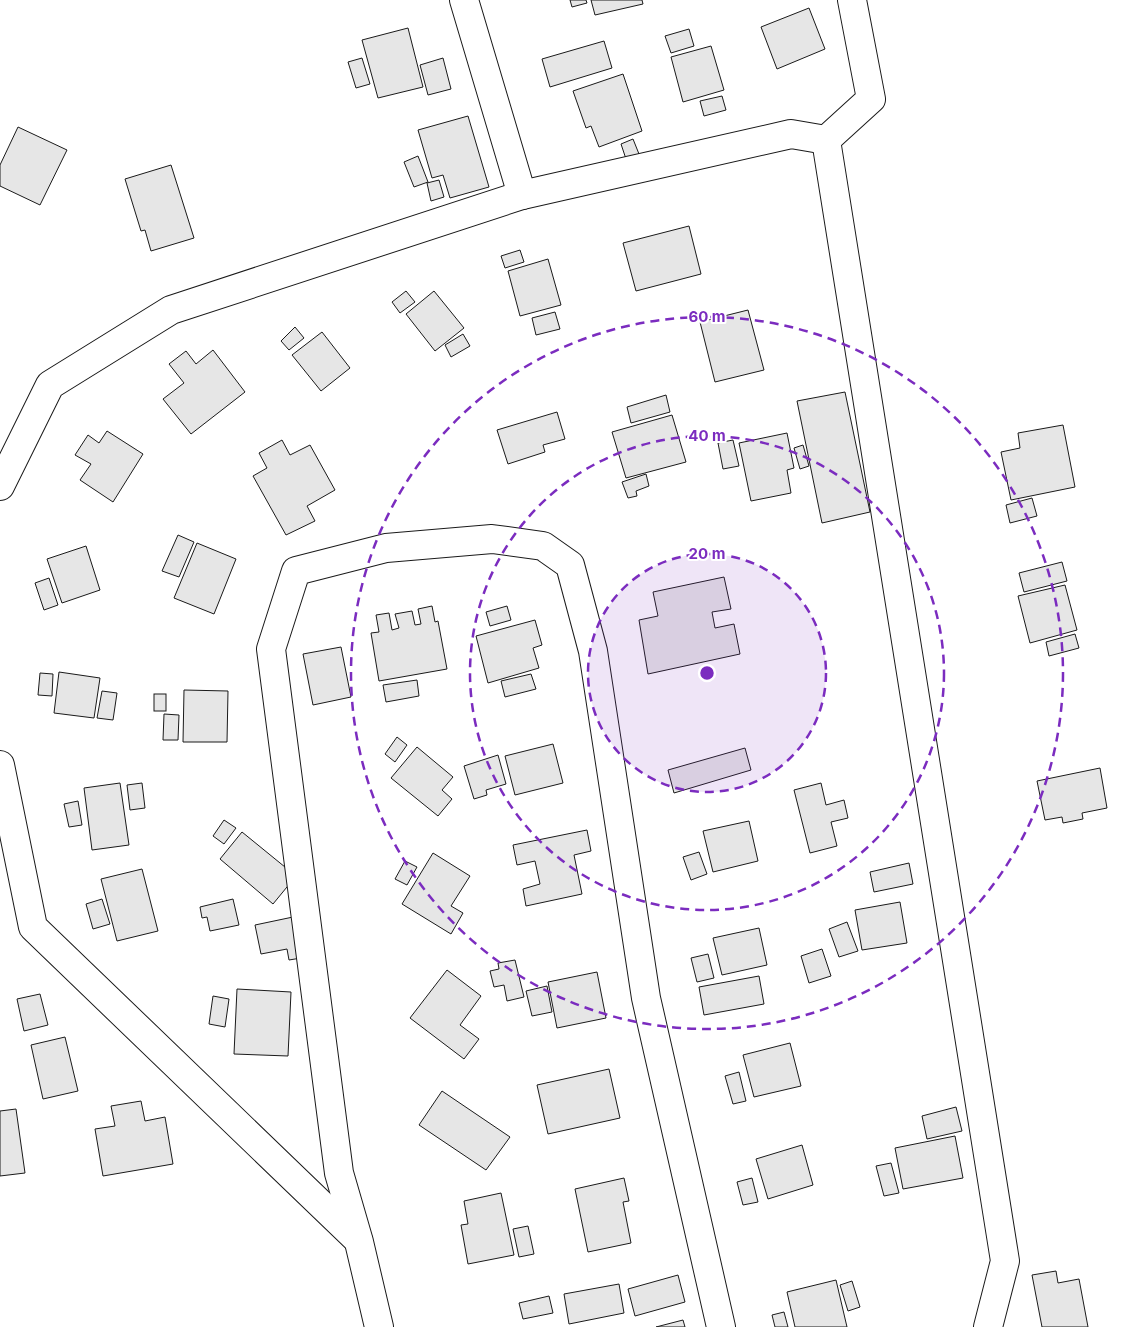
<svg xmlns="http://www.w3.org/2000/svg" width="1133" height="1327" viewBox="0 0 1133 1327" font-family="Inter,sans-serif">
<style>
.building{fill:#e6e6e6;stroke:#1a1a1a}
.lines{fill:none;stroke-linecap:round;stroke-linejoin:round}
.minor-casing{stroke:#1a1a1a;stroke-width:30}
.minor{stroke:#fff;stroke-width:28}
.ring{fill:none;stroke:#7b2cbf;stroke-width:2.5;stroke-dasharray:9 6}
.centre{fill:#7b2cbf;stroke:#fff;stroke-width:2.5}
.ring-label{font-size:15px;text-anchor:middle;font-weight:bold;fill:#7b2cbf;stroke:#fff;stroke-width:4;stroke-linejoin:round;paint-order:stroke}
</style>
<rect width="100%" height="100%" fill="#fff"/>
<g class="building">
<path d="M570,0H586L587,3L572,7Z"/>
<path d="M591,0H642L643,4L595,15Z"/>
<path d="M809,8L825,49L777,69L761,27Z"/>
<path d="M408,28L423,87L378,98L362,40Z"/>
<path d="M689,29L694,46L671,53L665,36Z"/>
<path d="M604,41L612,68L550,87L542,59Z"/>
<path d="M711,46L724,90L683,102L671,57Z"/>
<path d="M362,58L370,84L356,88L348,62Z"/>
<path d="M443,58L451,89L428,95L420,65Z"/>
<path d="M623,74L642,131L599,147L591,126L586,128L573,91Z"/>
<path d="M722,96L726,110L704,116L700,101Z"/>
<path d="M468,116L489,187L450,198L443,175L432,178L418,130Z"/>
<path d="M18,127L67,150L40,205L0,186V165Z"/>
<path d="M633,139L639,154L626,159L621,144Z"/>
<path d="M418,156L428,182L414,187L404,162Z"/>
<path d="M171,165L194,238L151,251L145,230L141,231L125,179Z"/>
<path d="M439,180L444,197L431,201L427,183Z"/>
<path d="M689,226L701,274L636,291L623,243Z"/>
<path d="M520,250L524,262L505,268L501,256Z"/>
<path d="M548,259L561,305L520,316L508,271Z"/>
<path d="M406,291L415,302L400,313L392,302Z"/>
<path d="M434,291L464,328L435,351L406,314Z"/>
<path d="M748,310L764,370L715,382L700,322Z"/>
<path d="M555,312L560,329L536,335L532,318Z"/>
<path d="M295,327L304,338L289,350L281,341Z"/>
<path d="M322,332L350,368L321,391L292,355Z"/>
<path d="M463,334L470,346L451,357L445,345Z"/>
<path d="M213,350L245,392L191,434L163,399L184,383L169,364L186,351L196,364Z"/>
<path d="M845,392L870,512L822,523L797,401Z"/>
<path d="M666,395L670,412L631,423L627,407Z"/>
<path d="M557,412L565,439L543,445L545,452L508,464L497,430Z"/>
<path d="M672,415L686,462L626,478L612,432Z"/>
<path d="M1063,425L1075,487L1011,500L1001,452L1020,448L1018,433Z"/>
<path d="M107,431L143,454L113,502L80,480L91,464L75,455L88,435L99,443Z"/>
<path d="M787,433L794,468L787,470L791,493L751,501L739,443Z"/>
<path d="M282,440L290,455L310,445L335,490L307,506L315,521L286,535L253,476L267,468L259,453Z"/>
<path d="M733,440L739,466L723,469L718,443Z"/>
<path d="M803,445L809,466L800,469L794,448Z"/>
<path d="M646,474L649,486L636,491L637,496L628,498L622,482Z"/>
<path d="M1032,498L1037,516L1010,523L1006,505Z"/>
<path d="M178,535L194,542L179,577L162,571Z"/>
<path d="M197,543L236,559L214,614L174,598Z"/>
<path d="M86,546L100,590L62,603L47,559Z"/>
<path d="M1062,562L1067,581L1024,592L1019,573Z"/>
<path d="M724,577L731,609L712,612L715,628L734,624L740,654L648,674L639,620L658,616L653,592Z"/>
<path d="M49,578L58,605L44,610L35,583Z"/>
<path d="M1065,585L1077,630L1030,643L1018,596Z"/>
<path d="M432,606L435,622L438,621L447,669L379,681L371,633L379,632L376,615L389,613L392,630L399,628L395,614L412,611L415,625L421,624L418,609Z"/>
<path d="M507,606L511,620L490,626L486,612Z"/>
<path d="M535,620L542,645L533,648L539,668L488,683L476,636Z"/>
<path d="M1075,634L1079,648L1049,656L1046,642Z"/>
<path d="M341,647L351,697L313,705L303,654Z"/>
<path d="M59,672L100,678L94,718L54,713Z"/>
<path d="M40,673L53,674L52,696L38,695Z"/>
<path d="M531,674L536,689L505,697L501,681Z"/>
<path d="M417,680L419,696L386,702L383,685Z"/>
<path d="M184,690L228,691L227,742H183Z"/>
<path d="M102,691L117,693L113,720L97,718Z"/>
<rect x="154" y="694" width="12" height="17"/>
<path d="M164,714L179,715L178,740H163Z"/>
<path d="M397,737L407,745L395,762L385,754Z"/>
<path d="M553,744L563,783L515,795L505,756Z"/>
<path d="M417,747L453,777L442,790L452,799L438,816L391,778Z"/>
<path d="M745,748L751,770L674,793L668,770Z"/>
<path d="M498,755L506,784L486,790L487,795L474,799L464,766Z"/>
<path d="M1100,768L1107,808L1082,813L1083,819L1063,823L1062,817L1045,820L1037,781Z"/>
<path d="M120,783L129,845L92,850L84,788Z"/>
<path d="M142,783L145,808L130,810L127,785Z"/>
<path d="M821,783L826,805L844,800L848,818L831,822L837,846L810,853L794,790Z"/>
<path d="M78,801L82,825L69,827L64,804Z"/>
<path d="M224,820L236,828L224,844L213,836Z"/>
<path d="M749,821L758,861L713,872L703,831Z"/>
<path d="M587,830L591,851L574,855L582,894L526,906L523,889L540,884L535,861L517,865L513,845Z"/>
<path d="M242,832L296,876L273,904L220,859Z"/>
<path d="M699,852L707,874L691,880L683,857Z"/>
<path d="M433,853L470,876L451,906L463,913L451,934L402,904Z"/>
<path d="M405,861L417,867L407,885L395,879Z"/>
<path d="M909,863L913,884L874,892L870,872Z"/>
<path d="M142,869L158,931L117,941L101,879Z"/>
<path d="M102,899L110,924L93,929L86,904Z"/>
<path d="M233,899L239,925L210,931L207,917L202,918L200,907Z"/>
<path d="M900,902L907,943L862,950L855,910Z"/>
<path d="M293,917L301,958L289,960L287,949L261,954L255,925Z"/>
<path d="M847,922L858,951L839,957L829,929Z"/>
<path d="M759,928L767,965L722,975L713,938Z"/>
<path d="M822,949L831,976L809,983L801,956Z"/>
<path d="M708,954L714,978L697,982L691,958Z"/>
<path d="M515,960L524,997L507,1001L504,985L494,987L490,971L499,969L498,963Z"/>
<path d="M447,970L481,996L460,1025L479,1039L464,1059L410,1018Z"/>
<path d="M597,972L606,1018L557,1028L548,982Z"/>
<path d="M759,976L764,1004L704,1015L699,987Z"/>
<path d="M547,986L552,1012L532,1016L526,991Z"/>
<path d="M237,989L291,992L288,1056L234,1054Z"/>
<path d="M40,994L48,1025L24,1031L17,999Z"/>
<path d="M213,996L229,999L225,1027L209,1024Z"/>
<path d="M65,1037L78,1091L43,1099L31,1045Z"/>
<path d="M790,1043L801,1086L754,1097L743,1055Z"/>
<path d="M609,1069L620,1118L548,1134L537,1085Z"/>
<path d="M739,1072L746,1101L733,1104L725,1076Z"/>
<path d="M442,1091L510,1137L486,1170L419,1125Z"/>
<path d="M141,1101L145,1121L165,1117L173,1164L103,1176L95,1129L115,1126L111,1106Z"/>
<path d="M956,1107L962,1131L927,1139L922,1116Z"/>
<path d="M16,1109L25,1173L0,1176V1111Z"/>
<path d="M955,1136L963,1178L903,1189L895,1148Z"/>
<path d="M802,1145L813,1185L768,1199L756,1159Z"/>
<path d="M891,1163L899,1193L884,1196L876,1166Z"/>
<path d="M624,1178L629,1201L623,1202L631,1243L588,1252L575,1189Z"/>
<path d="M752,1178L758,1202L743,1205L737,1182Z"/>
<path d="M501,1193L514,1255L468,1264L461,1225L468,1224L464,1201Z"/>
<path d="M528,1226L534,1254L519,1257L513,1229Z"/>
<path d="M1056,1271L1058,1283L1079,1279L1088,1327H1042L1032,1275Z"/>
<path d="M678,1275L685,1302L635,1316L628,1289Z"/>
<path d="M836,1280L847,1327H795L787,1292Z"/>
<path d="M852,1281L860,1307L848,1311L840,1285Z"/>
<path d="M619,1284L624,1313L569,1324L564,1294Z"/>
<path d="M549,1296L553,1313L523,1319L519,1303Z"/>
<path d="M784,1312L788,1327H775L772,1315Z"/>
<path d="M683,1320L685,1327H656Z"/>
</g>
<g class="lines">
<g class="minor-casing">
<g id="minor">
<path d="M464,0L522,195"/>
<path d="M826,140L1005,1261L988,1327"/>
<path d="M826,140L871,99L852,0"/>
<path d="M0,486L50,385L171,310L522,195L791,134L826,140"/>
<path d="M0,765L33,927L358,1240"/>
<path d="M379,1327L359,1242L339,1173L271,649L296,571L386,548L492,539L543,546L570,565L593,651L646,998L721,1327"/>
</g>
</g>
<use href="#minor" class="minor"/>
</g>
<circle cx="707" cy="673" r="119" fill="#7b2cbf" fill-opacity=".12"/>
<g class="ring">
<circle cx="707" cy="673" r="119"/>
<circle cx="707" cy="673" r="237"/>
<circle cx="707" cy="673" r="356"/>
</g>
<circle cx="707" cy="673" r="8" class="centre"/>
<g class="ring-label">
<text x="707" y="322">60 m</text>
<text x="707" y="441">40 m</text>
<text x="707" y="559">20 m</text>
</g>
</svg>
